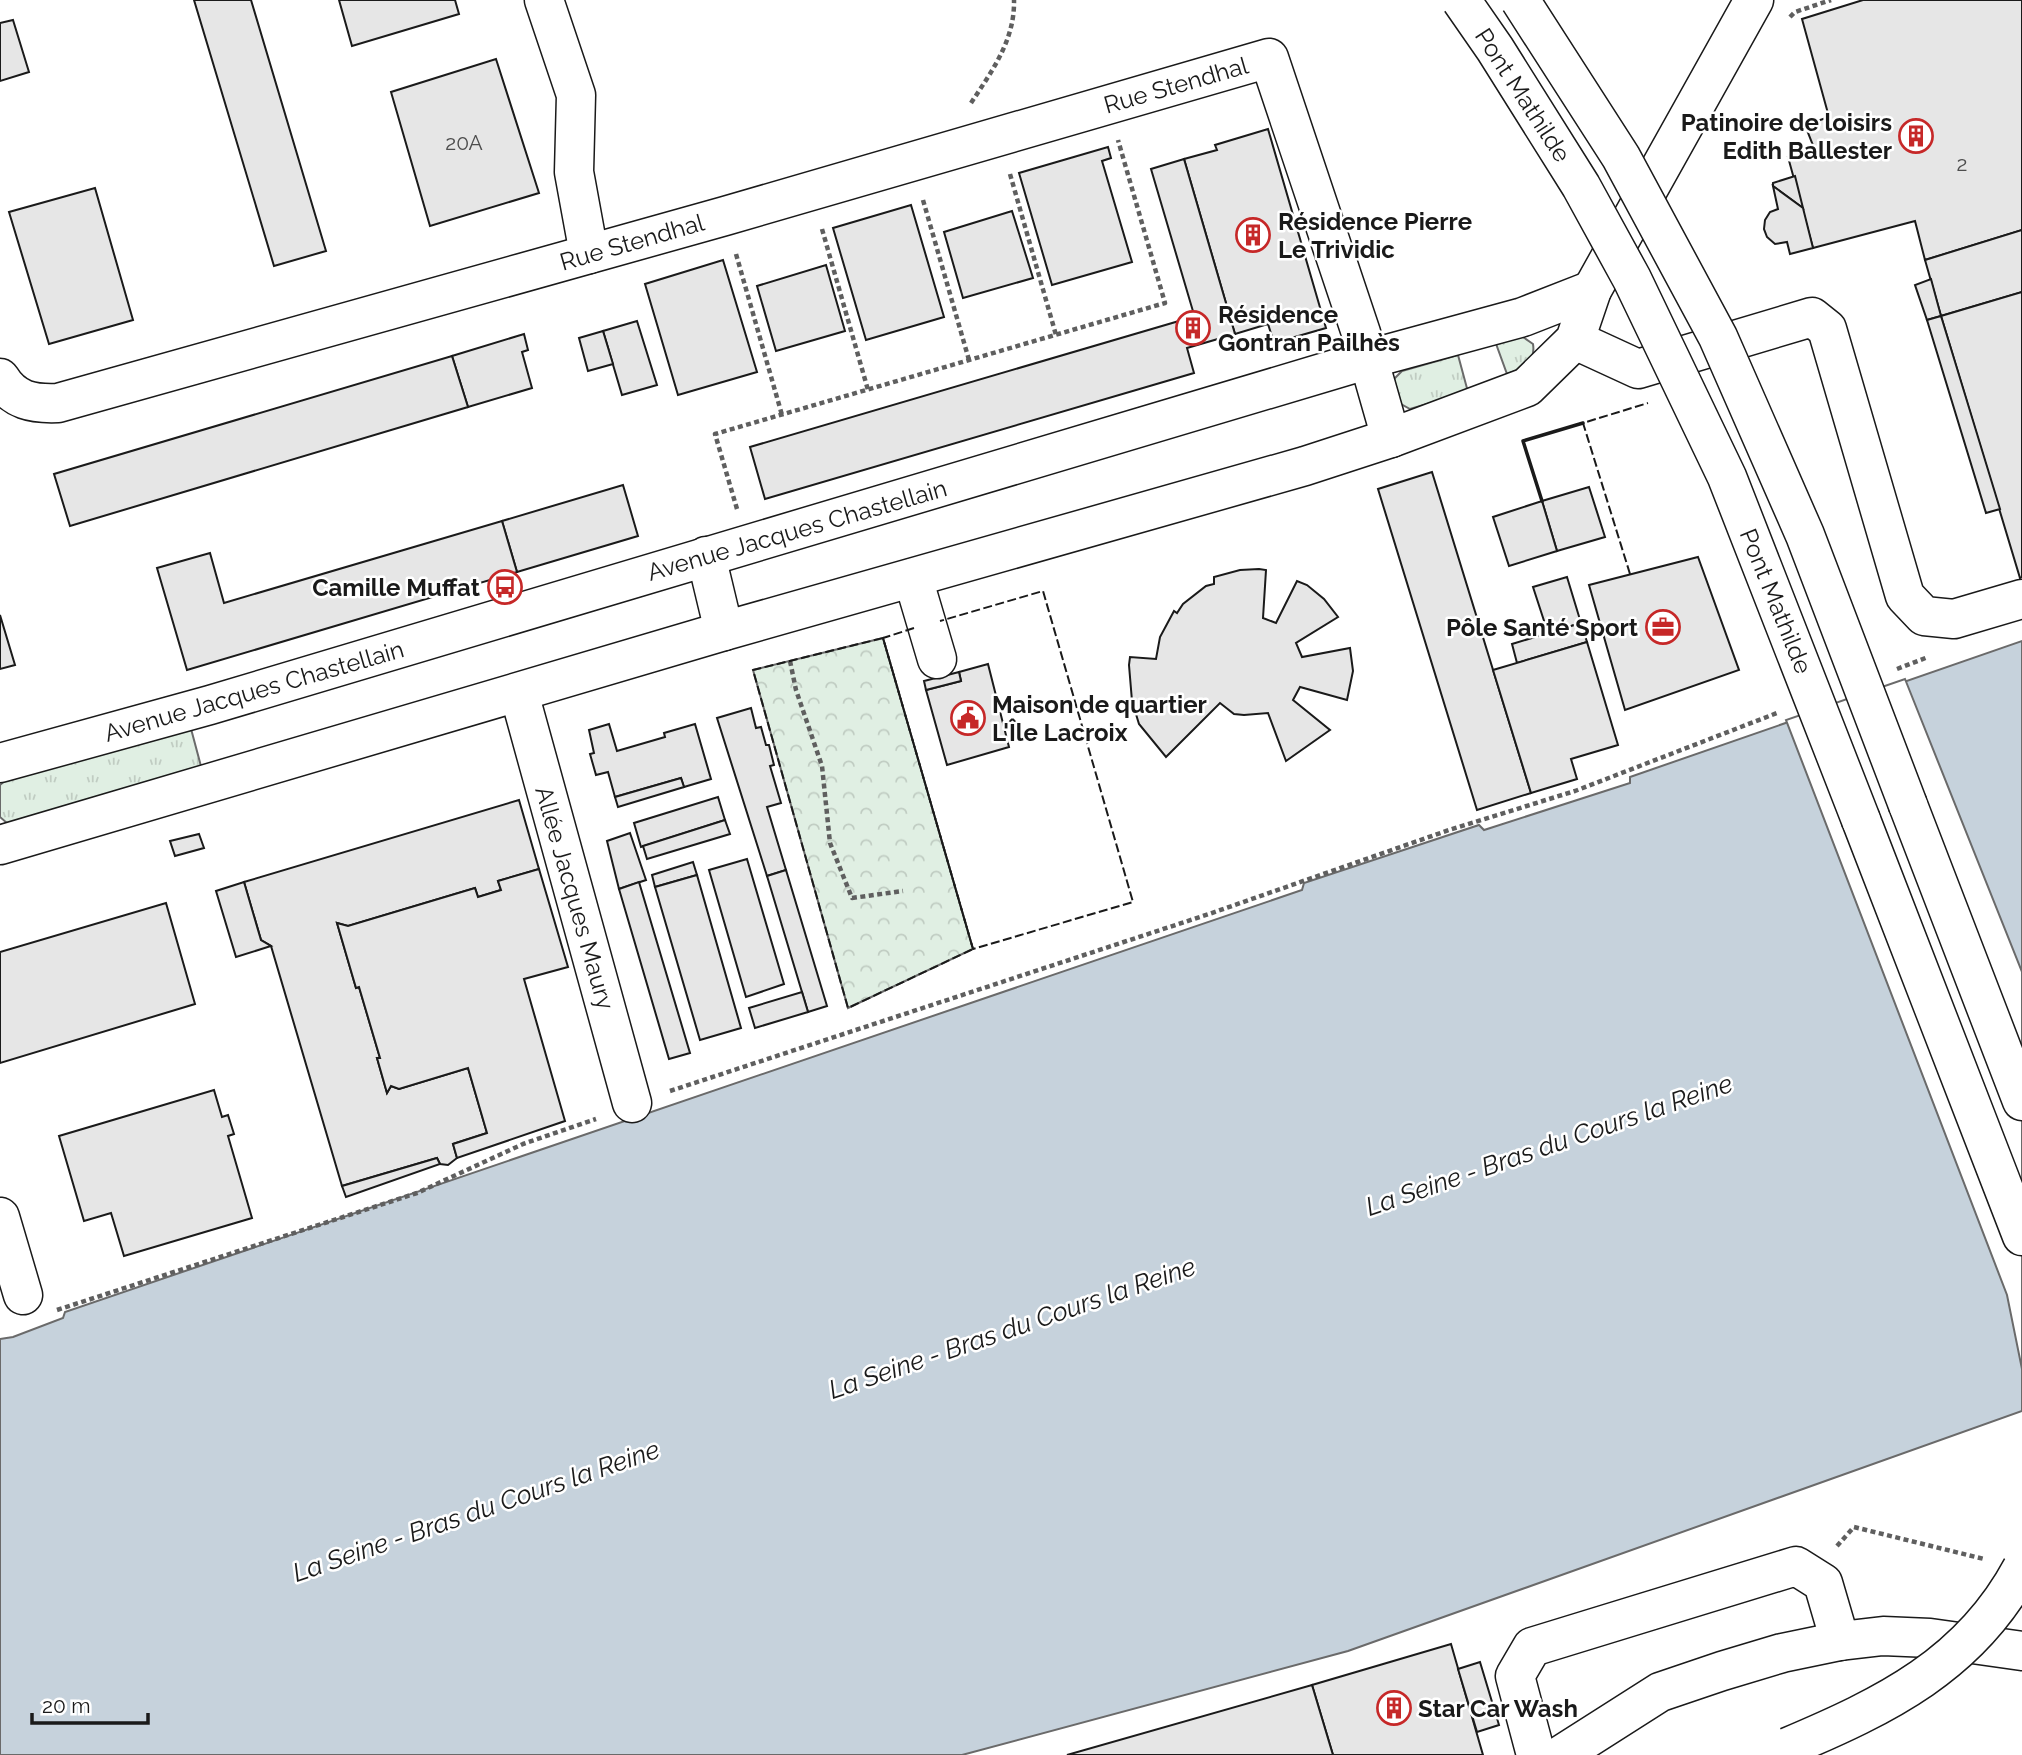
<svg xmlns="http://www.w3.org/2000/svg" width="2022" height="1755" viewBox="0 0 2022 1755" font-family="Raleway,sans-serif">
<style>
.grass{fill:url(#grass-tufts);stroke:#6a6a6a;stroke-width:2}
.park{fill:url(#park-crowns);stroke:#6a6a6a;stroke-width:2}
.water{fill:#c6d2dc;stroke:#6a6a6a;stroke-width:2}
.pier{fill:#fff;stroke:#6a6a6a;stroke-width:2}
.building{fill:#e6e6e6;stroke:#1a1a1a;stroke-width:2}
.lines{fill:none;stroke-linecap:round;stroke-linejoin:round}
.minor-casing{stroke:#1a1a1a;stroke-width:41}
.major-casing{stroke:#1a1a1a;stroke-width:41}
.path{stroke:#5f5f5f;stroke-width:4.5;stroke-dasharray:5 3.5;stroke-linecap:butt}
.minor{stroke:#fff;stroke-width:38}
.major{stroke:#fff;stroke-width:38}
.major-bridge-casing{stroke:#1a1a1a;stroke-width:41;stroke-linecap:butt}
.major-bridge{stroke:#fff;stroke-width:38}
.fence{stroke:#1a1a1a;stroke-width:2;stroke-dasharray:9 3.5;stroke-linecap:butt}
.wall{stroke:#1a1a1a;stroke-width:3.5}
.labels{text-anchor:middle;dominant-baseline:central;stroke-width:5;stroke-linejoin:round;paint-order:stroke}
.number-label{font-size:21px;fill:#4d4d4d}
.street-label{font-size:24px;fill:#1a1a1a;stroke:#fff}
.poi-label{font-size:24px;font-weight:bold;fill:#1a1a1a;stroke:#fff;text-anchor:start}
.water-label{font-size:26px;font-style:italic;fill:#1a1a1a;stroke:#fff}
</style>
<defs>
<pattern id="grass-tufts" width="24" height="20" patternUnits="userSpaceOnUse" patternTransform="scale(1.75)"><rect width="24" height="20" fill="#e0efe3"/><path d="M3 7l-1-3M5 7V3M7 7l1-3M15 17l-1-3M17 17v-4M19 17l1-3" fill="none" stroke="#c0ccc2"/></pattern>
<pattern id="park-crowns" width="20" height="18" patternUnits="userSpaceOnUse" patternTransform="scale(1.75)"><rect width="20" height="18" fill="#e0efe3"/><path d="M2 6a3 3 0 1 1 6 0M12 15a3 3 0 1 1 6 0" fill="none" stroke="#c0ccc2"/></pattern>
</defs>
<rect width="100%" height="100%" fill="#fff"/>
<g class="grass">
<path d="M1520,335L1533,344C1536,363 1522,369 1507,374L1495,341Z"/>
<path d="M1458,355L1468,392L1410,409L1401,404L1394,379L1402,371Z"/>
<path d="M190,725L202,770L8,824L0,817V785L6,780Z"/>
</g>
<path class="park" d="M883,638L973,949L848,1008L753,670Z"/>
<path class="water" d="M2022,641V1411L1348,1651L962,1755H0V1339L13,1337L63,1318L65,1312L1302,890L1304,883L1479,825L1484,830L1630,783V777Z"/>
<path class="pier" d="M1905,679L2022,972V1369L2007,1295L1786,720Z"/>
<g class="building">
<path d="M194,0H251L326,251L274,266Z"/>
<path d="M339,0H455L459,14L352,46Z"/>
<path d="M1863,0H2022V230L1925,260L1915,221L1813,248L1788,157L1814,148L1805,125L1829,117L1802,19Z"/>
<path d="M13,20L29,72L0,81V23Z"/>
<path d="M496,59L539,193L430,226L391,92Z"/>
<path d="M1268,129L1326,328L1274,343L1268,324L1235,334L1184,159L1217,150L1215,145Z"/>
<path d="M1108,147L1111,158L1102,161L1132,262L1052,285L1019,173Z"/>
<path d="M1184,159L1235,334L1187,348L1194,373L765,499L750,447L1179,321L1180,323L1195,318L1151,169Z"/>
<path d="M1795,176L1803,208L1773,186V183Z"/>
<path d="M1773,186L1803,208L1813,248L1790,254L1787,242L1775,244L1767,237L1764,229L1765,220L1770,212L1778,209Z"/>
<path d="M95,188L133,320L49,344L9,212Z"/>
<path d="M911,205L944,317L866,340L833,228Z"/>
<path d="M1012,211L1033,278L963,298L944,232Z"/>
<path d="M2022,230V292L1941,316L1925,260Z"/>
<path d="M723,260L757,372L678,395L645,284Z"/>
<path d="M826,265L845,331L776,351L757,286Z"/>
<path d="M1931,279L1941,316L1927,320L1915,285Z"/>
<path d="M2022,292V577L2020,578L1941,316Z"/>
<path d="M1941,316L2000,509L1986,513L1927,320Z"/>
<path d="M637,321L657,385L622,395L603,331Z"/>
<path d="M603,331L613,364L588,371L579,338Z"/>
<path d="M524,334L528,350L522,352L532,388L468,407L452,356Z"/>
<path d="M452,356L468,407L70,526L54,474Z"/>
<path d="M1432,472L1531,793L1477,810L1378,489Z"/>
<path d="M623,485L638,536L517,572L502,521Z"/>
<path d="M1589,487L1605,537L1557,551L1542,501Z"/>
<path d="M1542,501L1557,551L1509,566L1493,517Z"/>
<path d="M502,521L517,572L187,670L157,568L210,553L224,603Z"/>
<path d="M1698,557L1739,670L1625,710L1589,585Z"/>
<path d="M1259,569L1266,570L1263,618L1276,623L1297,581L1307,585L1324,599L1338,617L1296,643L1302,657L1350,648L1353,671L1347,700L1300,687L1293,700L1330,730L1286,761L1268,713L1244,715L1234,714L1220,703L1166,757L1139,724L1132,701L1129,665L1130,657L1156,659L1160,637L1174,611L1177,613L1183,604L1206,586L1214,584V577L1240,570Z"/>
<path d="M1567,577L1581,623L1548,633L1533,587Z"/>
<path d="M0,615L15,665L0,669Z"/>
<path d="M1581,623L1587,642L1517,663L1512,644Z"/>
<path d="M1587,642L1618,745L1571,759L1577,779L1531,793L1493,670Z"/>
<path d="M988,664L1009,747L947,765L926,690L961,681L959,672Z"/>
<path d="M959,672L961,681L926,690L924,681Z"/>
<path d="M751,708L756,728L761,727L766,745H769L774,765L770,766L781,803L767,807L786,870L767,876L717,718Z"/>
<path d="M609,724L617,751L665,737L664,733L695,724L711,779L684,787L681,778L615,797L608,772L596,775L590,754L594,753L589,730Z"/>
<path d="M681,778L684,787L618,807L615,797Z"/>
<path d="M718,797L725,820L641,847L634,823Z"/>
<path d="M519,800L539,869L498,881L501,890L478,897L475,888L348,926L337,923L356,988L359,987L380,1058H377L387,1093L391,1086L399,1089L468,1068L487,1133L453,1144L457,1158L448,1165L440,1164L437,1158L342,1186L271,946L261,940L244,882Z"/>
<path d="M725,820L730,834L647,859L643,846Z"/>
<path d="M630,833L646,880L619,889L607,841Z"/>
<path d="M199,834L204,848L175,856L170,841Z"/>
<path d="M747,859L784,984L746,997L709,870Z"/>
<path d="M693,862L697,875L655,887L652,875Z"/>
<path d="M539,869L568,967L524,979L565,1121L457,1158L453,1144L487,1133L468,1068L399,1089L391,1086L387,1093L377,1058H380L359,987L356,988L337,923L348,926L475,888L478,897L501,890L498,881Z"/>
<path d="M786,870L827,1006L808,1012L767,876Z"/>
<path d="M697,875L741,1028L700,1040L655,887Z"/>
<path d="M244,882L261,940L271,946L236,957L216,891Z"/>
<path d="M639,882L690,1053L669,1059L619,889Z"/>
<path d="M166,903L195,1004L0,1063V952Z"/>
<path d="M802,992L808,1012L755,1028L749,1008Z"/>
<path d="M214,1090L222,1117L228,1115L234,1134L228,1136L252,1218L124,1256L111,1213L84,1221L59,1136Z"/>
<path d="M437,1158L440,1164L346,1197L342,1186Z"/>
<path d="M1451,1644L1483,1755H1333L1312,1685Z"/>
<path d="M1480,1662L1499,1725L1477,1732L1458,1669Z"/>
<path d="M1312,1685L1333,1755H1067Z"/>
</g>
<g class="lines">
<g class="minor-casing">
<g id="minor">
<path d="M544,0L576,95L574,172L589,254"/>
<path d="M1575,340L1638,369L1812,317L1827,329L1905,596L1924,616L1954,619L2022,599"/>
<path d="M0,378C14,401 33,404 58,403L725,216L1269,58L1361,333L1391,438"/>
<path d="M706,556L724,631"/>
<path d="M913,578L937,659"/>
<path d="M519,693L632,1103"/>
<path d="M0,763L210,705L1369,359L1523,317L1592,290"/>
<path d="M0,845L724,631L1305,466L1391,438L1527,387L1575,340L1592,290L1754,0"/>
<path d="M0,1217L23,1295"/>
<path d="M1536,1755L1515,1676L1532,1647L1796,1566L1823,1583L1840,1641"/>
</g>
</g>
<g class="major-casing">
<g id="major">
<path d="M1908,805L2022,1101"/>
<path d="M1861,820L2022,1236"/>
<path d="M1561,1755L1660,1692L1722,1671L1782,1653L1840,1641L1883,1636L1930,1638L2022,1651"/>
</g>
</g>
<g class="path">
<path d="M1790,17L1795,12L1831,0"/>
<path d="M971,103C992,71 1015,40 1014,0"/>
<path d="M1010,174L1056,335"/>
<path d="M923,200L969,360"/>
<path d="M822,229L868,390"/>
<path d="M736,254L782,415"/>
<path d="M737,509L715,434L1165,303L1118,140"/>
<path d="M790,661L796,690L822,766L830,843L852,898L903,891"/>
<path d="M1897,669L1928,657"/>
<path d="M670,1091L1209,914L1449,830L1575,791L1777,713"/>
<path d="M57,1310L417,1193L523,1144L596,1119"/>
<path d="M1837,1546L1854,1527L1984,1559"/>
</g>
<use href="#minor" class="minor"/>
<use href="#major" class="major"/>
<g class="major-bridge-casing">
<g id="major-bridge">
<path d="M1461,0L1495,49L1581,186L1632,279L1727,477L1861,820"/>
<path d="M1520,0L1621,157L1718,337L1805,535L1908,805"/>
<path d="M1788,1747C1885,1706 1970,1665 2022,1568"/>
</g>
</g>
<use href="#major-bridge" class="major-bridge"/>
<g class="fence">
<path d="M1630,574L1583,423L1648,403"/>
<path d="M914,628L883,638L973,949L1133,902L1043,591L940,621"/>
<path d="M883,638L973,949L848,1008L753,670Z"/>
</g>
<path class="wall" d="M1542,501L1523,441L1583,423"/>
</g>
<defs>
<g id="building-ring" transform="scale(1.75)"><circle r="9.5" fill="#fff" stroke="#c62828" stroke-width="1.5"/><path d="M-4-6H4V6H1V3H-1V6H-4ZM-2.5-4.3h1.7v1.8h-1.7ZM.8-4.3h1.7v1.8H.8ZM-2.5-1h1.7V.8h-1.7ZM.8-1h1.7V.8H.8Z" fill="#c62828"/></g>
<g id="bus-ring" transform="scale(1.75)"><circle r="9.5" fill="#fff" stroke="#c62828" stroke-width="1.5"/><path d="M-5-6H5V4H4V6H2V4H-2V6H-4V4H-5ZM-3.5-4V0h7V-4ZM-3.5 1.2v1.5H-2V1.2ZM2 1.2v1.5H3.5V1.2Z" fill="#c62828"/></g>
<g id="office-ring" transform="scale(1.75)"><circle r="9.5" fill="#fff" stroke="#c62828" stroke-width="1.5"/><path d="M-6-3h4V-5.5h4V-3h4V5H-6ZM-1-4.5V-3h2v-1.5ZM-6 0V1H6V0Z" fill="#c62828"/></g>
<g id="civic-ring" transform="scale(1.75)"><circle r="9.5" fill="#fff" stroke="#c62828" stroke-width="1.5"/><path d="M-.6-6.5H3V-4.5H.6V-3L4-1V1h2V6H-6V1h2V-1L-.6-3ZM-1.2 2.5V6h2.4V2.5Z" fill="#c62828"/></g>
</defs>
<g fill-rule="evenodd">
<use href="#building-ring" x="1916" y="136"/>
<use href="#building-ring" x="1253" y="235"/>
<use href="#building-ring" x="1193" y="328"/>
<use href="#bus-ring" x="505" y="587"/>
<use href="#office-ring" x="1663" y="627"/>
<use href="#civic-ring" x="968" y="718"/>
<use href="#building-ring" x="1394" y="1708"/>
</g>
<g class="labels">
<g class="number-label">
<text x="464" y="142">20A</text>
<text x="1962" y="163">2</text>
</g>
<g class="street-label">
<text transform="translate(1176 85) rotate(-16)">Rue Stendhal</text>
<text transform="translate(1523 95) rotate(57)">Pont Mathilde</text>
<text transform="translate(632 242) rotate(-16)">Rue Stendhal</text>
<text transform="translate(797 530) rotate(-16)">Avenue Jacques Chastellain</text>
<text transform="translate(1776 601) rotate(68)">Pont Mathilde</text>
<text transform="translate(254 691) rotate(-16)">Avenue Jacques Chastellain</text>
<text transform="translate(575 898) rotate(74)">Allée Jacques Maury</text>
</g>
<g class="poi-label">
<text x="1892" y="122" text-anchor="end">Patinoire de loisirs<tspan x="1892" dy="28">Edith Ballester</tspan></text>
<text x="1278" y="221">Résidence Pierre<tspan x="1278" dy="28">Le Trividic</tspan></text>
<text x="1218" y="314">Résidence<tspan x="1218" dy="28">Gontran Pailhès</tspan></text>
<text x="480" y="587" text-anchor="end">Camille Muffat</text>
<text x="1638" y="627" text-anchor="end">Pôle Santé Sport</text>
<text x="992" y="704">Maison de quartier<tspan x="992" dy="28">L'Île Lacroix</tspan></text>
<text x="1418" y="1708">Star Car Wash</text>
</g>
<g class="water-label">
<text transform="translate(1549 1145) rotate(-19)">La Seine - Bras du Cours la Reine</text>
<text transform="translate(1012 1328) rotate(-19)">La Seine - Bras du Cours la Reine</text>
<text transform="translate(476 1511) rotate(-19)">La Seine - Bras du Cours la Reine</text>
</g>
</g>
<path d="M32 1713v10h116v-10" fill="none" stroke="#1a1a1a" stroke-width="3.5"/>
<text x="42" y="1713" font-size="21" fill="#1a1a1a" stroke="#ffffff" stroke-width="5" paint-order="stroke">20 m</text>
</svg>
